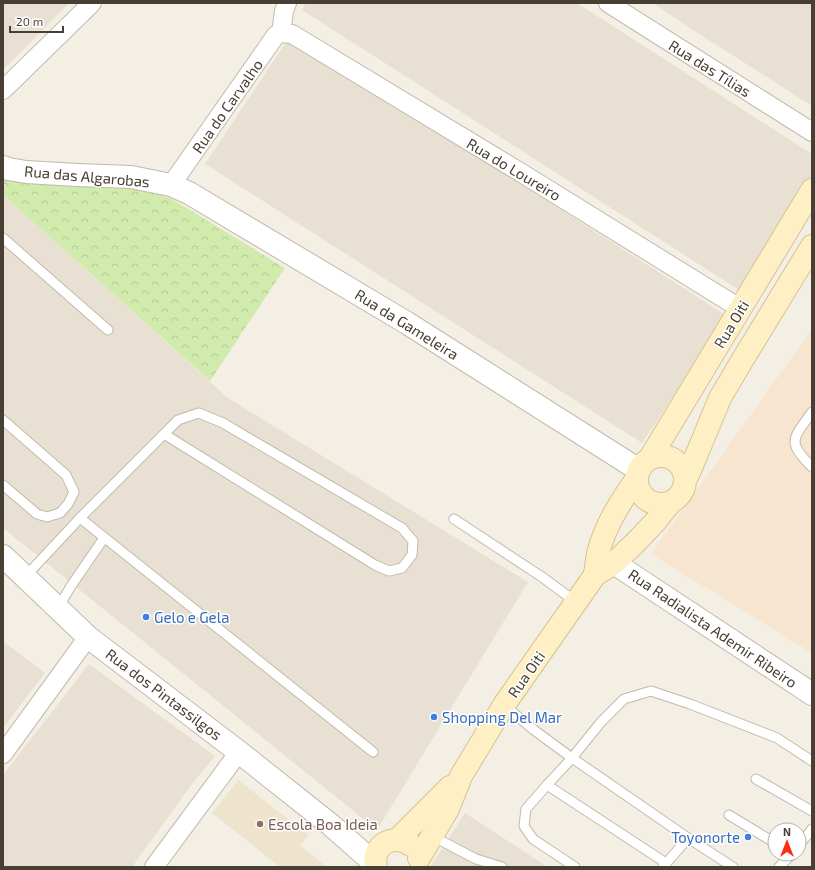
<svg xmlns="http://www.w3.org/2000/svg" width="815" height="870" viewBox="0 0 815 870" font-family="'Exo 2',sans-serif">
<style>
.residential{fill:#e8e1d3}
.commercial{fill:#f7e5cf}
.education{fill:#eee4ce}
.park{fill:url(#park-crowns)}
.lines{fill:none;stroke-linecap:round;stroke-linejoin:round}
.service-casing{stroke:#c3b9aa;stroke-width:11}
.minor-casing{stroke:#c3b9aa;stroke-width:20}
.tertiary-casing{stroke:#c3b9aa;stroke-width:24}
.secondary-casing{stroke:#d7c392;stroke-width:24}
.service{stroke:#fff;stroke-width:9}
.minor{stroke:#fff;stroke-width:18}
.tertiary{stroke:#fff;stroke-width:22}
.secondary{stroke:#ffefc4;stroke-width:22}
.shop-dot{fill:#3f7fe0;stroke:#fff;stroke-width:1.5}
.education-dot{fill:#8d6e63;stroke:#fff;stroke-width:1.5}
.labels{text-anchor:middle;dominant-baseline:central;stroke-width:3;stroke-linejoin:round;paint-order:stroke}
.street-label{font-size:15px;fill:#473f34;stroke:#fff}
.shop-label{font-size:15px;fill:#366cbe;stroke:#fff;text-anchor:start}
.education-label{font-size:15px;fill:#785e54;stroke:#fff;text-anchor:start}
</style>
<defs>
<pattern id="park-crowns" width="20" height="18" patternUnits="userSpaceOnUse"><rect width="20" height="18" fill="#d0ebab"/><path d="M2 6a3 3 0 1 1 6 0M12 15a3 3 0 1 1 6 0" fill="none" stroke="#b4cb94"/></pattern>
</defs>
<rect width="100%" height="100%" fill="#f4efe5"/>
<g class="residential">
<path d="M3,3H69L3,70Z"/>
<path d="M306,3H577L812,154V179L739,290L302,10Z"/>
<path d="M652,3H812V106L704,37Z"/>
<path d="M290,36L727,316L642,443L205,164Z"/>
<path d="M3,195L228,398L528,582L377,830L3,528Z"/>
<path d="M3,641L45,673L3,728Z"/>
<path d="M89,664L215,756L192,784L132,867H3V775Z"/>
<path d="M465,813L548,867H430Z"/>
</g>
<path class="commercial" d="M812,329V653L651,554Z"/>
<path class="education" d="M238,780L309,835L300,845L327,867H279V866L212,813Z"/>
<path class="park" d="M3,172L35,179L142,189L170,198L285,268L210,381L3,195Z"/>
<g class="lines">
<g class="service-casing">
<g id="service">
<path d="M3,238L108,330"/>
<path d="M812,412C793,439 786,441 812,467"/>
<path d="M3,420L66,475L74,492L68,504L60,513L47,517L37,514L3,485"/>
<path d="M80,518L373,752"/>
<path d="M454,519L542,577L576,602"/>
<path d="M25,577L80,518L178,420L199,413L223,423L402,528L413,541L412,555L402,568L389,571L375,565L164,434"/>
<path d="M58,608L71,586L104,538"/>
<path d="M504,705L534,730L572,758L688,838L733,867"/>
<path d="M756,779L812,811"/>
<path d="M547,785L666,863"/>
<path d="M729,815L775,843"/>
<path d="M432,836L476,859L502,867"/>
<path d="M799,845L812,829"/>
<path d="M575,867L533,839L524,826L526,809L547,785L572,758L601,722L624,699L651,691L690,704L777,738L812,761"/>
<path d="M663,867L688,838"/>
<path d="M779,867L792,854"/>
</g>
</g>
<g class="minor-casing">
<g id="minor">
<path d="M608,3L812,132"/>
<path d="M281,33L284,11L287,3"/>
<path d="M3,90L92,3"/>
<path d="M171,185L276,35L281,33L292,34L520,172L741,309"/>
<path d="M3,754L88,637"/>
<path d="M154,867L239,752"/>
</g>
</g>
<g class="tertiary-casing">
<g id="tertiary">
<path d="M3,167L9,169L26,172L77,175L131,177L171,185L189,193L407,323L639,470"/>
<path d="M3,556L88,637L239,752L331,825L375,864"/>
<path d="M614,563L812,694"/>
</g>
</g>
<g class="secondary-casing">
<g id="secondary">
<circle cx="661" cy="480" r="24"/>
<path d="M650,458L812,190"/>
<path d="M685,480L689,473L720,398L743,359L812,246"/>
<path d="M595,575C596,566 597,558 599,550C606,524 621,501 637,478"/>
<path d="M398,839L450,787"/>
<path d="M419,858L448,809L461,776L504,705L595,575L614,563L634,544L655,522L671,502"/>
<path d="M376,867C371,845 393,833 411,845"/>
</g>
</g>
<use href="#service" class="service"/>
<use href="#minor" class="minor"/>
<use href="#tertiary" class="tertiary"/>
<use href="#secondary" class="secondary"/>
</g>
<g class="shop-dot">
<circle cx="146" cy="617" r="4"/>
<circle cx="434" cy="717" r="4"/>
<circle cx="748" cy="837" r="4"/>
</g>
<circle class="education-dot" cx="260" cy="824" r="4"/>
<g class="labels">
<g class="street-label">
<text transform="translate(710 68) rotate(32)">Rua das Tílias</text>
<text transform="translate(227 106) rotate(-55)">Rua do Carvalho</text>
<text transform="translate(514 169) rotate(31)">Rua do Loureiro</text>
<text transform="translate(87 176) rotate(5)">Rua das Algarobas</text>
<text transform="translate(407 324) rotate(32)">Rua da Gameleira</text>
<text transform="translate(731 324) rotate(-59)">Rua Oiti</text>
<text transform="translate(713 628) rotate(34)">Rua Radialista Ademir Ribeiro</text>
<text transform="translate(526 674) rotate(-55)">Rua Oiti</text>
<text transform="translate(164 694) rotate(37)">Rua dos Pintassilgos</text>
</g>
<g class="shop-label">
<text x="154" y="617">Gelo e Gela</text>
<text x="442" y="717">Shopping Del Mar</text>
<text x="740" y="837" text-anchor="end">Toyonorte</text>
</g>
<g class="education-label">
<text x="268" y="824">Escola Boa Ideia</text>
</g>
</g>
<rect width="815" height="870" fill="none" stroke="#473f34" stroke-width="8"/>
<g transform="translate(787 842)"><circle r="19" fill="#ffffff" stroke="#b5b2ae"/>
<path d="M0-3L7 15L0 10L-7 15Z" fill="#ff2e11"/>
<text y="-6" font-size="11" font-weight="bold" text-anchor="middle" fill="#473f34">N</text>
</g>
<path d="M10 26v6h53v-6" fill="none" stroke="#473f34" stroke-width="2"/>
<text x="16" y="26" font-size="12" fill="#473f34" stroke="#ffffff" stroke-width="3" paint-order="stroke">20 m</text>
</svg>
